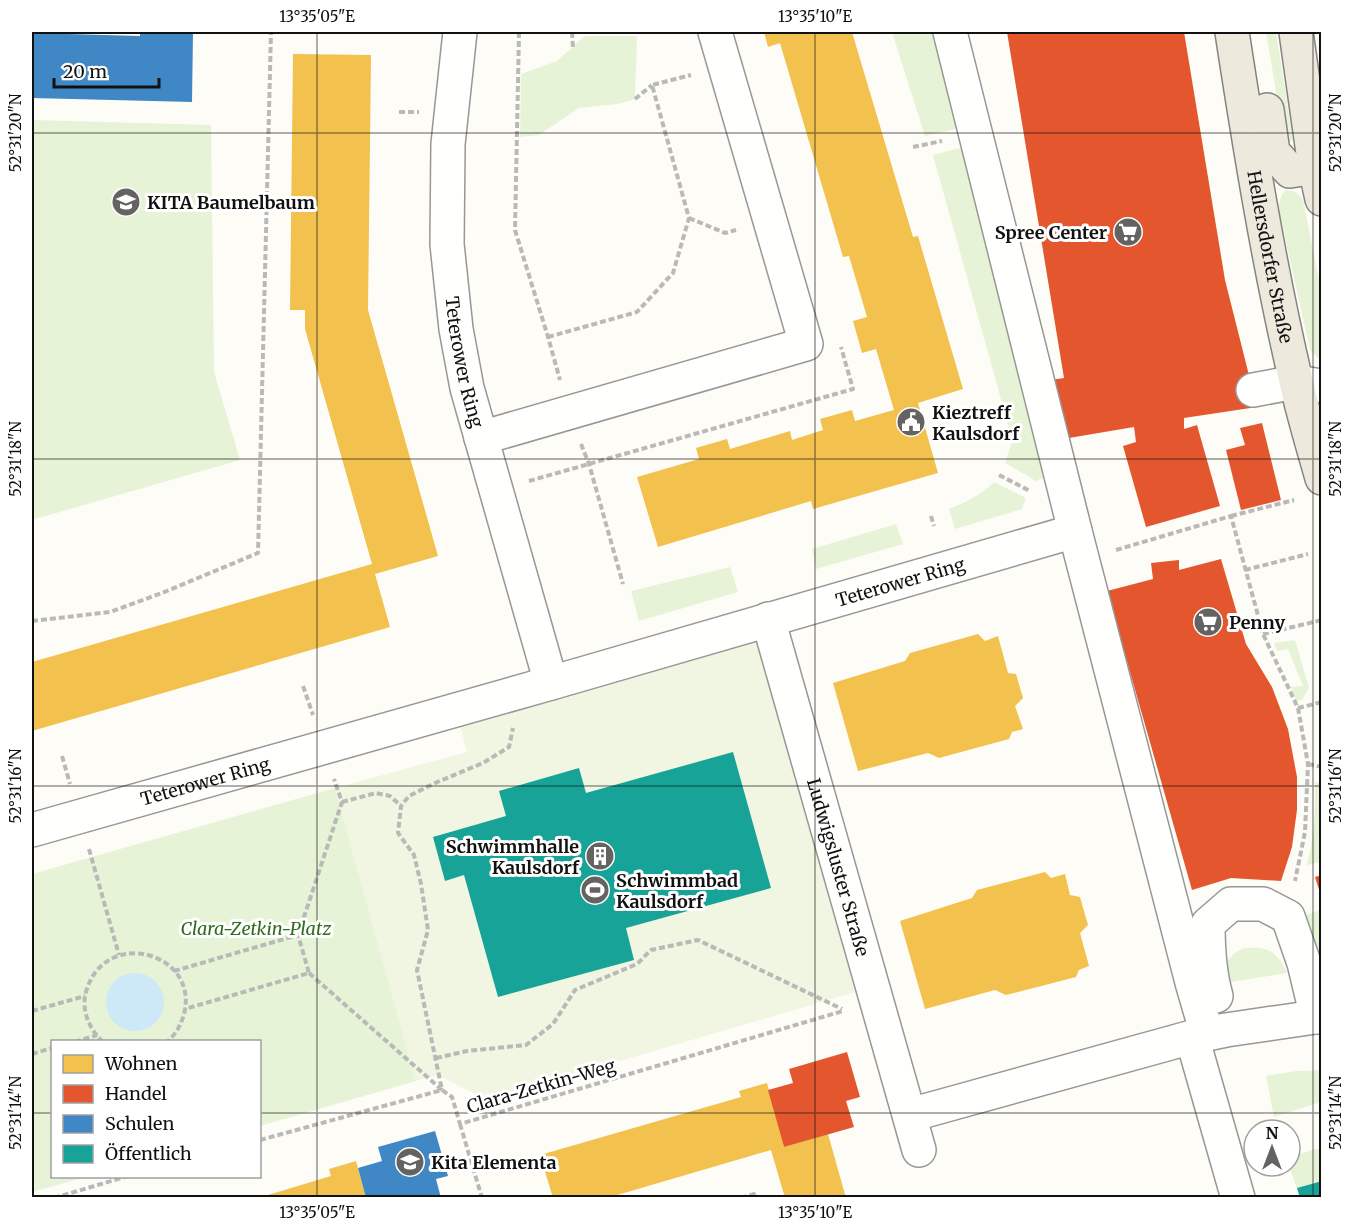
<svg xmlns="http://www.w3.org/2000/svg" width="1353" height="1229" viewBox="0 0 1353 1229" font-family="Merriweather,serif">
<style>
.green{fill:#e7f3d7}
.pitch{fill:#f0f6e1}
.water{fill:#cde8f7}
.homes{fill:#f2c14e}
.shops{fill:#e4572e}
.schools{fill:#3f88c5}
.public{fill:#17a398}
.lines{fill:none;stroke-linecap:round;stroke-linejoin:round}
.minor-casing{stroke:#979795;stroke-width:36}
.major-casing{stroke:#858482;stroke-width:36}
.path{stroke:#b9b9b8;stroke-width:4;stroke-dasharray:6 3;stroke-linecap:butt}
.minor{stroke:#fffffe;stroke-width:33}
.major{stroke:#ede9dc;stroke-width:33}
.ticks{fill:none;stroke:#111;stroke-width:1.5;stroke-opacity:0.45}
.labels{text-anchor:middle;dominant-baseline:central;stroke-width:6;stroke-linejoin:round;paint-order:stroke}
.poi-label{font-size:18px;font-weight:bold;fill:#111;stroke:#fff;text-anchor:start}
.street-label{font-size:18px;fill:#111;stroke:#fff}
.park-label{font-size:18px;font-style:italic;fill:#2f6b1f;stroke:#fff}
.neatline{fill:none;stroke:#111;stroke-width:2}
.ticks-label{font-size:15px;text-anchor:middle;fill:#111}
</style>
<rect width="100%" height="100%" fill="#fdfcf7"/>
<g class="green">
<path d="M892,32H939L963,127L925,136Z"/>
<path d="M1266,32H1276L1293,140L1288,143L1284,139Z"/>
<path d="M585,36H637L635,99L618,104L579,108L539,135L520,137L521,74L557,61Z"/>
<path d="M32,120L211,125L214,372L240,460L32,520Z"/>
<path d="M968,146L1047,477L1036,481L1005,463L1011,444L1009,428L933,155Z"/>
<path d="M1286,190C1295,190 1298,193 1303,200L1321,290V358L1317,357L1310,350L1278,206L1282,194Z"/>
<path d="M994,482L1026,498L1022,509L955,529L949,509C966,502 981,495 994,482Z"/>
<path d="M896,524L903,544L816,569L812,549Z"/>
<path d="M730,567L738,592L639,621L631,591Z"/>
<path d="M1295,640L1309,688L1302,700L1296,701L1291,687L1303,686L1288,649L1277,651L1274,643Z"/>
<path d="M1321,782V862L1307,865C1314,837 1316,811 1315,783Z"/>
<path d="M335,788L416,1081L260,1126V1042H52V1176L86,1177L32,1192V874Z"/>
<path d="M1321,910L1322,960L1320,961L1305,915Z"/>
<path d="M1244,948C1268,947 1276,949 1287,973L1224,983V965L1233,954Z"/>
<path d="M1321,1070V1102L1274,1117L1266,1076L1297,1071Z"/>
<path d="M1315,1149H1321V1181L1297,1188L1289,1166L1290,1157Z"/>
</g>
<path class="pitch" d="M757,640L855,992L487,1100L438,1075L416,1081L335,788L467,752L460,725Z"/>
<circle class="water" cx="135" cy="1002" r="29"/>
<g class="homes">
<path d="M764,32H852L913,237L918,236L963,389L918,403L938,473L813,509L811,501L658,547L637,477L699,459L696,448L727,439L730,449L790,431L792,440L823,430L820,419L852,410L855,421L894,410L876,349L862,353L853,321L867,317L849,256L843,257L780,43L768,47Z"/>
<path d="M293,54L371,55L368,310L438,556L375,574L390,627L32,731V662L372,564L305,329V310H290Z"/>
<path d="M978,634L985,641L998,636L1008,673L1016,674L1023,698L1015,706L1023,729L1012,732L1009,739L939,758L928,753L858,771L833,683L905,661L910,653Z"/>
<path d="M1045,872L1051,878L1065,874L1070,895L1080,897L1088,925L1080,933L1089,966L1079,970L1076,977L1006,995L995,990L925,1009L900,921L972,898L977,890Z"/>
<path d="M767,1083L784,1147L828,1134L846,1198H785L771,1150L607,1198H553L540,1155L741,1097L739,1091Z"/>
<path d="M356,1161L366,1198H258L331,1176L329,1169Z"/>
</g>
<g class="shops">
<path d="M1007,32H1184L1225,280L1257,407L1184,418V429L1197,425L1220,506L1146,527L1123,446L1136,442L1134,427L1063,439L1050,380L1064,378Z"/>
<path d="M1262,423L1281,500L1241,510L1226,450L1245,445L1240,428Z"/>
<path d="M1221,559L1246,644L1272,687L1288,729L1297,777V810L1292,847L1281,881L1231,878L1192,890L1107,591L1153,579L1151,563L1179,560V570Z"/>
<path d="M1322,875V896H1321L1315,877Z"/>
<path d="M847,1052L860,1097L846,1101L854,1127L784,1147L768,1090L793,1083L789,1069Z"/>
</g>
<g class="schools">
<path d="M140,32H193L192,102L32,98V33L140,36Z"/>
<path d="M435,1131L448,1176L436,1179L441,1198H366L358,1168L382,1161L378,1147Z"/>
</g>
<g class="public">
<path d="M733,752L771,888L626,928L634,960L498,997L464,875L445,881L433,837L506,816L499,791L579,768L586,793Z"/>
<path d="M1322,1181V1198H1300L1297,1188Z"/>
</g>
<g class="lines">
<g class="minor-casing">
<g id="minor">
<path id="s1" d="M460,32L448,144L447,244L456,329L467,388L551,683"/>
<path d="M950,32L1075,531L1193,986L1207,1034"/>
<path d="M1253,390L1296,382L1322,386"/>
<path d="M481,438L806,344L715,32"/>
<path id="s2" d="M768,619L919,1150"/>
<path id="s3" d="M32,830L551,683L1075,531"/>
<path d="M1216,996C1209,972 1208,949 1208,924L1231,904H1263L1288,917L1304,963L1317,1017"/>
<path d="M1192,1037L1238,1198"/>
<path d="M910,1115L1192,1037L1226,1030L1322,1016"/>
</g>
</g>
<g class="major-casing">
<g id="major">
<path id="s4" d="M1232,32C1250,149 1269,266 1296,381C1303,414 1313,446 1322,478"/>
<path d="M1296,32L1315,167L1322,199"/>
<path d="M1267,110L1273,152L1290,171L1315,167"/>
</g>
</g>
<g class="path">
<path d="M519,32L515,230L548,337L560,380"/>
<path d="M572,32L573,48"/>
<path d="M635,99L652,85"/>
<path d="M399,112H419"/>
<path d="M913,147L942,141"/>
<path d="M689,218L725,233L736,230"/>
<path d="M548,337L637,312L673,273L689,218L652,85L691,75"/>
<path d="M581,444L589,464L623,584"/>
<path d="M999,475L1030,491"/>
<path d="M529,481L853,389L841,347"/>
<path d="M931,516L934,526"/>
<path d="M1231,516L1294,500"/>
<path d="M1116,550L1231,516L1263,634L1298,708L1308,764L1305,832L1295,881"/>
<path d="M1245,570L1308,554"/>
<path d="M32,621L110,612L162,593L258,553L271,32"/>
<path d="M1263,634L1322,620"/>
<path d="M303,686L313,715"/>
<path d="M1298,708L1322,702"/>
<path d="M62,756L70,784"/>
<path d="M1308,764L1322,767"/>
<path d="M342,802L376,793L390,796L401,806"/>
<path d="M89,849L119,955"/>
<path d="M298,935L342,802L334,779"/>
<path d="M174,971L298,935L309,973L185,1009"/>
<path d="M309,973L442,1090L417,970L428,930L421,884L414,855L398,833L401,806L409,796L435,783L483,763L509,747L513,728"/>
<path d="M32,1011L85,996"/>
<path d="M75,1042L97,1035"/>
<path d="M103,1042C89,1029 81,1010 86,992C104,926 200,952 184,1014C181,1025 176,1034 167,1042"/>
<path d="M32,1054L52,1048"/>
<path d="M436,1058L467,1051L526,1045L553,1024L575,990L637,964L651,950L698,940L842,1009"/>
<path d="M460,1124L482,1198"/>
<path d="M260,1140L442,1090L452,1097L460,1124L843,1011"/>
<path d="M54,1198L128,1176"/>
<path d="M741,1198L754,1194L755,1198"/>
</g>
<use href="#minor" class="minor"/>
<use href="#major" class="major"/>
</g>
<path class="ticks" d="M317,32V1198M815,32V1198M1313,32V1198M32,133H1322M32,459H1322M32,786H1322M32,1113H52M260,1113H1322"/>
<defs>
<g id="school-disc" transform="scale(1.5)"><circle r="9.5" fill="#646362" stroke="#fff"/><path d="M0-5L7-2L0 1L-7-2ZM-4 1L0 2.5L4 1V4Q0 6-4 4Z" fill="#fff"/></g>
<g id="supermarket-disc" transform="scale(1.5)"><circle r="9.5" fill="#646362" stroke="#fff"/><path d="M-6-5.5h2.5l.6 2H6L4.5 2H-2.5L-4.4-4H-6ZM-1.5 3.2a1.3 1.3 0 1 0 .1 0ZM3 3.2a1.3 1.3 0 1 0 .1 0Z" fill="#fff"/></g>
<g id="civic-disc" transform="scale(1.5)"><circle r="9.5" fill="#646362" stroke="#fff"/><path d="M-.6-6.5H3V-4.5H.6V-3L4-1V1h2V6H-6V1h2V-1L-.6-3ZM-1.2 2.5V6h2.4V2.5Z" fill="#fff"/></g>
<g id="building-disc" transform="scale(1.5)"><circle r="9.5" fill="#646362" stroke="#fff"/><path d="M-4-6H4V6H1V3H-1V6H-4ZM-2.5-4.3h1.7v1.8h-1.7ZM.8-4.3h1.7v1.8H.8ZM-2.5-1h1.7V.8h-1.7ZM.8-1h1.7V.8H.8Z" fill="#fff"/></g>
<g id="stadium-disc" transform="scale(1.5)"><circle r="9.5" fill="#646362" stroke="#fff"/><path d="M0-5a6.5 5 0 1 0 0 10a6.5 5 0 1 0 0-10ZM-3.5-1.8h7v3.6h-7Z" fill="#fff"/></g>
</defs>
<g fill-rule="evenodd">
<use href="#school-disc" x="126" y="202"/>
<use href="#supermarket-disc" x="1128" y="232"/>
<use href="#civic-disc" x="911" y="422"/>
<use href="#supermarket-disc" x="1208" y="622"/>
<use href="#building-disc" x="600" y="856"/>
<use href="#stadium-disc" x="595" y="890"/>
<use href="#school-disc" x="410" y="1162"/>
</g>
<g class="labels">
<g class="poi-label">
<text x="147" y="202">KITA Baumelbaum</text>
<text x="1107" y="232" text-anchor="end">Spree Center</text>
<text x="932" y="412">Kieztreff<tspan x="932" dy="21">Kaulsdorf</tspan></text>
<text x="1229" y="622">Penny</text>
<text x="579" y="846" text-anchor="end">Schwimmhalle<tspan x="579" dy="21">Kaulsdorf</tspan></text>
<text x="616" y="880">Schwimmbad<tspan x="616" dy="21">Kaulsdorf</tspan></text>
<text x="431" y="1162">Kita Elementa</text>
</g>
<g class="street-label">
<text stroke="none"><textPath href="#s4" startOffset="228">Hellersdorfer Straße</textPath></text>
<text stroke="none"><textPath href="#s1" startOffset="332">Teterower Ring</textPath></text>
<text stroke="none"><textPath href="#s3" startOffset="903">Teterower Ring</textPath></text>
<text stroke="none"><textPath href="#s3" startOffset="180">Teterower Ring</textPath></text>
<text stroke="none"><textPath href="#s2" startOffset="258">Ludwigsluster Straße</textPath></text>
<text transform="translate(541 1086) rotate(-16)">Clara-Zetkin-Weg</text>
</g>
<g class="park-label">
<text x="256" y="928">Clara-Zetkin-Platz</text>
</g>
</g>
<rect width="1353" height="1229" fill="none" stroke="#ffffff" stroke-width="66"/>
<rect x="51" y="1040" width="210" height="138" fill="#ffffff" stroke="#a0a0a0" stroke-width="1.5"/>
<rect x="63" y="1055" width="30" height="18" fill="#f2c14e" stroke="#a0a0a0" stroke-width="1.5"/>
<text x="105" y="1070" font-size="18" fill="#111111">Wohnen</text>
<rect x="63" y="1085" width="30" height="18" fill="#e4572e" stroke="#a0a0a0" stroke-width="1.5"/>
<text x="105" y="1100" font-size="18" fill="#111111">Handel</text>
<rect x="63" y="1115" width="30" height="18" fill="#3f88c5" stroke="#a0a0a0" stroke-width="1.5"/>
<text x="105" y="1130" font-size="18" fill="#111111">Schulen</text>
<rect x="63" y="1145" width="30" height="18" fill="#17a398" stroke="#a0a0a0" stroke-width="1.5"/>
<text x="105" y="1160" font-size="18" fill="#111111">Öffentlich</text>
<g transform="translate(1272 1148)"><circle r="28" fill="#ffffff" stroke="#a0a0a0" stroke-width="1.5"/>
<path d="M0-4.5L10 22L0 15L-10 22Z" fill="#646362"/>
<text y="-9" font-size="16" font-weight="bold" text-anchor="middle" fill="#111111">N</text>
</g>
<path d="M54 78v9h105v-9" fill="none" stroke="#111111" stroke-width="3"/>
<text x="63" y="78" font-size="18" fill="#111111" stroke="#ffffff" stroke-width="4.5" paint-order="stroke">20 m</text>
<rect x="33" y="33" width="1287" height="1163" class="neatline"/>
<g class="ticks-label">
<text x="317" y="22">13°35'05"E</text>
<text x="815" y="22">13°35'10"E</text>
<text transform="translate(16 133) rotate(-90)" y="5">52°31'20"N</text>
<text transform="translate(1336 133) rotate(-90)" y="5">52°31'20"N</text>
<text transform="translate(16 459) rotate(-90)" y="5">52°31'18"N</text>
<text transform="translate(1336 459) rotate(-90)" y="5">52°31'18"N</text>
<text transform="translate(16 786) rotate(-90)" y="5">52°31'16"N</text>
<text transform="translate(1336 786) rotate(-90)" y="5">52°31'16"N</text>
<text transform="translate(16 1113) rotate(-90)" y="5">52°31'14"N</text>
<text transform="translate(1336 1113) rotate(-90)" y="5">52°31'14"N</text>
<text x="317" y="1218">13°35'05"E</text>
<text x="815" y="1218">13°35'10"E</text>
</g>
</svg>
